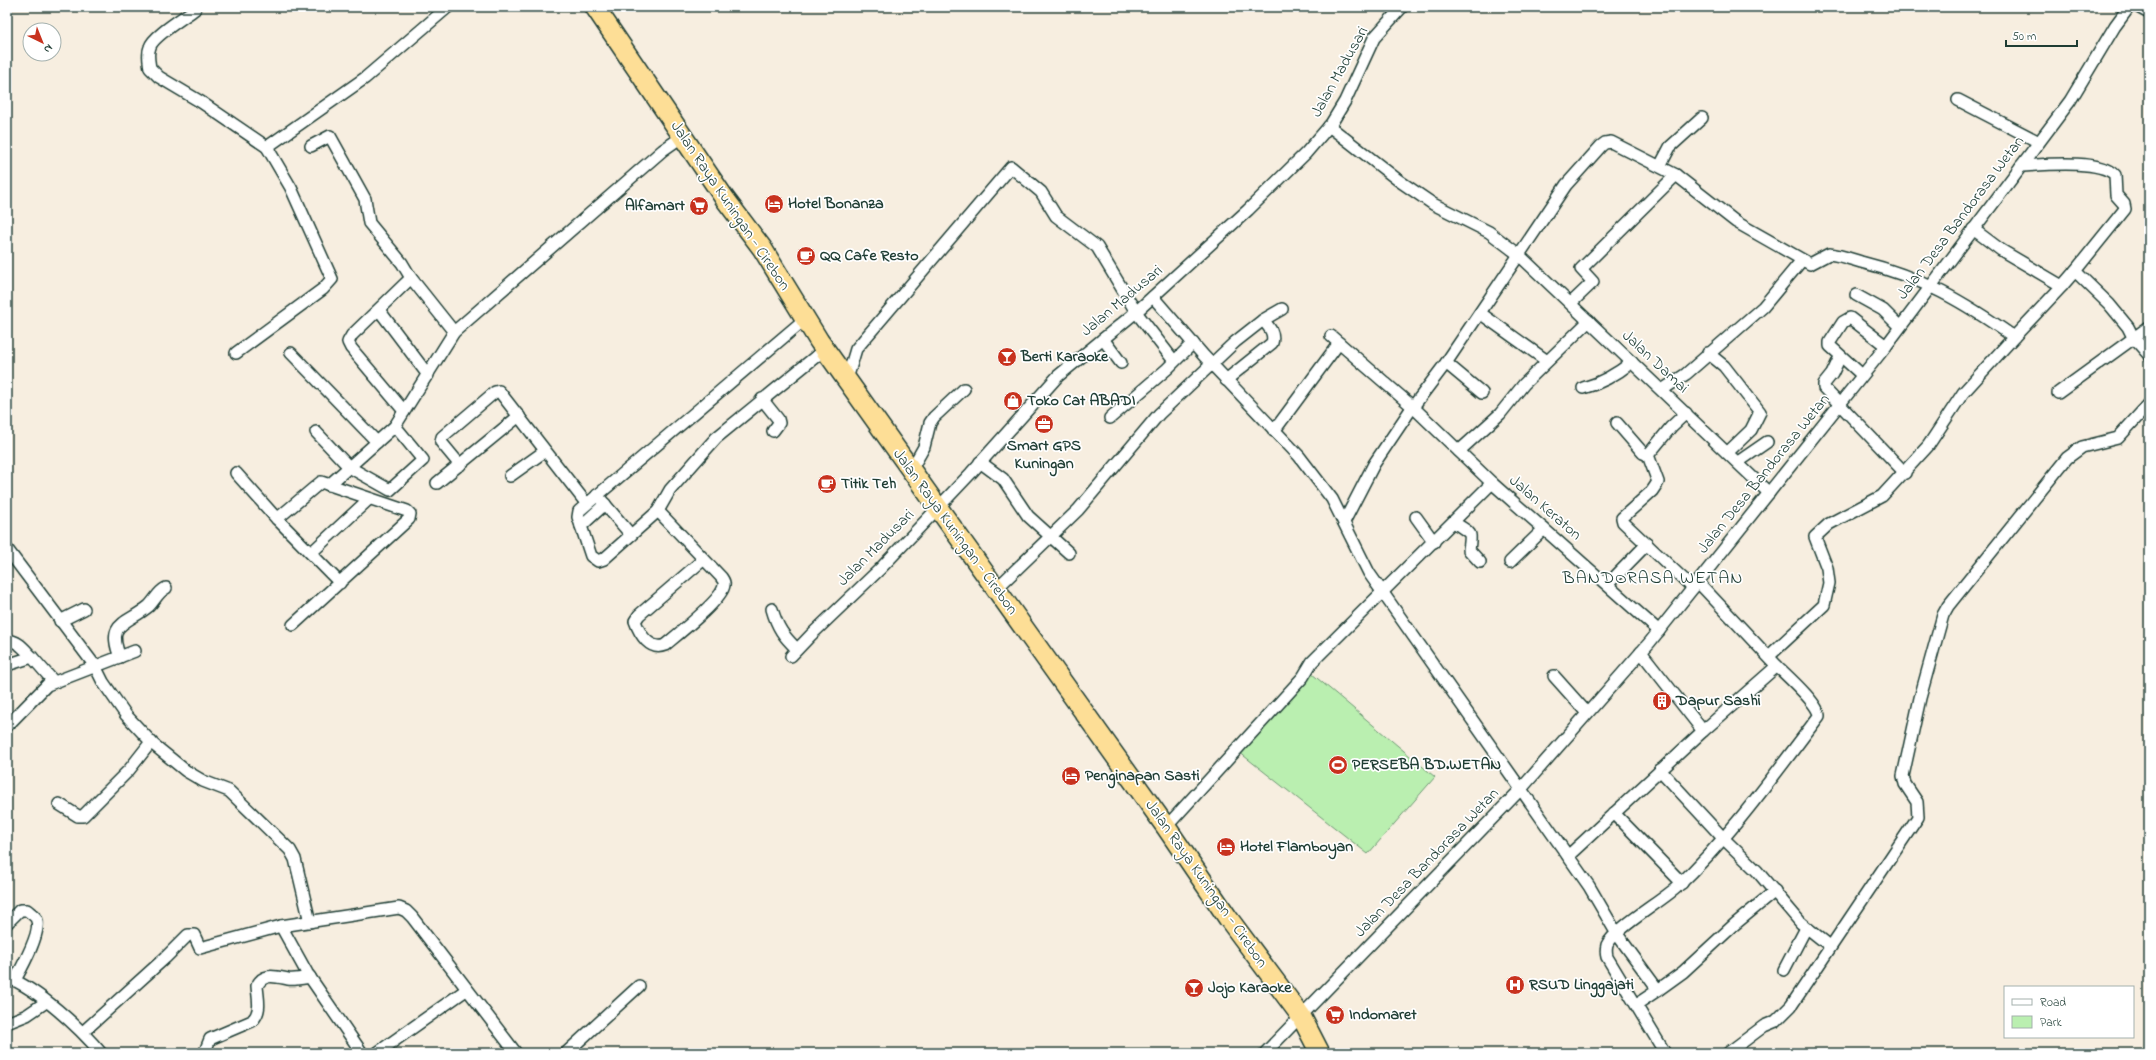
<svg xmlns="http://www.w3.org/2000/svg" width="2156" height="1060" viewBox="0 0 2156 1060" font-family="'Indie Flower',sans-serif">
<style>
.green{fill:#baefb0;stroke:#6c9672}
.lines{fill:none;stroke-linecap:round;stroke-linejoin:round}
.minor-casing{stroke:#1f3d34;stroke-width:14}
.trunk-casing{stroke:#1f3d34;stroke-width:22}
.minor{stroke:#fff;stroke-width:11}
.trunk{stroke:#fdde96;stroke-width:19}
.labels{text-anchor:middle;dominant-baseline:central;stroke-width:3.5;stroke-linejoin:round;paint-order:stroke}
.street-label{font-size:16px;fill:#1f3d34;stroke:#fff}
.poi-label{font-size:16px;font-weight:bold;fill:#1f3d34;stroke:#fff;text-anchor:start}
.quarter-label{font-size:18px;letter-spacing:1px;fill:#1f3d34;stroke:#fff}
</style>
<rect width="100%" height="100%" fill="#f7eee0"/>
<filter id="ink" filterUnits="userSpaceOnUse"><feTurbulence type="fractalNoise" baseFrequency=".025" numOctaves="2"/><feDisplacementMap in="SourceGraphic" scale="8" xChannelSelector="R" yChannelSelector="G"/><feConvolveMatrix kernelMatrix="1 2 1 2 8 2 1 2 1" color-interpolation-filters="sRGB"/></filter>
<g filter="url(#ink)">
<path class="green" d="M1311,673L1435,777L1368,854L1239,752Z"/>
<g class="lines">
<g class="minor-casing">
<g id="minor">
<path d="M195,7V9C185,17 153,36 150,47C147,54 149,61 150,68L159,77L201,102L267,147L291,188L332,279L323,289L236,353"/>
<path d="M2138,7L2149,13"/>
<path d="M1958,100L2039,142"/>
<path d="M1329,126L1398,180L1433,204L1489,232L1518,254L1769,493"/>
<path d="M311,146L330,136L365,199L369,223L402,263L411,278L454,332"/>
<path d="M267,147L365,78L448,7"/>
<path d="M1660,166L1670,147L1702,118"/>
<path d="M2021,166C2042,165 2100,159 2115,175L2116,195L2124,204L2125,209L2075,271"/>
<path d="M1973,229L2001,250L2062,286L2014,337"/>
<path d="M2062,286L2075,271L2109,304L2128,327L2133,337L2149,355"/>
<path d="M1856,295L1883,310L1899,326"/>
<path d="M1153,297L1204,356L1299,456L1332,499L1369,573L1589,886L1617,934L1658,990L1683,972L1735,924L1775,891"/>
<path d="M1571,303L1593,282L1581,269L1676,175"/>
<path d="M379,310L428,375"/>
<path d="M1480,313L1547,361"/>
<path d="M805,319L579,511L578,517L591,556L598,561L604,559L658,511L670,490L716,438L825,349"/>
<path d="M1263,320L1282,309"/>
<path d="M1331,336L1413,407L1492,483L1659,631"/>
<path d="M1103,339L1121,363"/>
<path d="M291,353L377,442"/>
<path d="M1708,353L1724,366L1760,412L1751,430L1727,453"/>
<path d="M1840,357L1832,374L1824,384V388L1905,473"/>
<path d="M1446,363L1482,393"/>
<path d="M1862,375L1830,346V342L1843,322L1850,318L1886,346"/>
<path d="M847,379L856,349L1011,167L1041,192L1056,216L1097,247L1136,312L1174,361"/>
<path d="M1583,388C1602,383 1617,374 1632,362"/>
<path d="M1662,390L1686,374L1763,307L1802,260"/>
<path d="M2058,393L2149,327"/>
<path d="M762,399L778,419L779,423L773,431"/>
<path d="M404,411L351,348L348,342L352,335L411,278"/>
<path d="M1110,418L1167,369L1193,343"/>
<path d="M1617,423L1643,453L1648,455L1658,482L1652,491L1622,518L1623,522L1693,588"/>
<path d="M1274,431L1339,343"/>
<path d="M316,432L349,467L390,490L423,460L395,426"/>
<path d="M1459,451L1500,414L1524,384L1589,321"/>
<path d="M1648,455L1671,427L1686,413"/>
<path d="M980,462L1003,479L1028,516L1069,553"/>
<path d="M1738,462L1767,442"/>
<path d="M460,465L441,442L442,437L495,392L499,391L586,503"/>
<path d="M911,470L924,447L930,423L934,417L964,389"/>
<path d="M236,473L277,519"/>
<path d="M510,476L545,451"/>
<path d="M437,483L519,416"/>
<path d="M329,485L395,426L454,332L663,150L683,136"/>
<path d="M597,495L631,535"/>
<path d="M658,511L721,577C723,580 725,582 724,585C723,599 677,635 665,645C650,651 640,635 635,621L639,615L704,559"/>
<path d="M1416,517L1434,542"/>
<path d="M1344,522L1374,464L1409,412L1446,363L1566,185L1601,146L1605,143L1611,142L1676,175L1736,222L1810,264L1829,254C1840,255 1851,259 1861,262C1922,277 1964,302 2014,337L1963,393L1928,446L1882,496L1829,524L1815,537L1827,568L1829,583L1824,605L1769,656"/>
<path d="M1454,522C1471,535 1472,529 1469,550L1480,562"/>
<path d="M581,526L605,504"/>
<path d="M7,549L95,666L103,682L126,715L154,745L186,771L203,781L229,791L290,850L295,859L310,922"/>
<path d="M311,553L369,499"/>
<path d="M1510,562L1544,529"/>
<path d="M1698,582L1777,666L1703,731"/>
<path d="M1608,584L1647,544"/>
<path d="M996,589L1078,510L1159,414L1235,342L1263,320C1269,327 1275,333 1272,343L1226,380"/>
<path d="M772,609C777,627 784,637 797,649"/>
<path d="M60,621L84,609"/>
<path d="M293,625L409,519L410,514L407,511L321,482L277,519L340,583"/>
<path d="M7,640C19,641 24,649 32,657"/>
<path d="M791,656L811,635L880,569L971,473L1058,376L1136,312L1248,210L1306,153L1331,124L1345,101L1374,38L1402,7"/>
<path d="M120,657C106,622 126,625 149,606C155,600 158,592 166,588"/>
<path d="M7,665L32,657L54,682"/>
<path d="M1554,676L1587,713"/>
<path d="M7,726L47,685L135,651"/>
<path d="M1660,770L1724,839L1757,871L1801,923L1830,946"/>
<path d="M59,804L78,816H83L129,770L151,742"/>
<path d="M1614,813L1682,883"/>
<path d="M1166,827L1303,677L1312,662L1492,483"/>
<path d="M1568,856L1703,731L1641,652"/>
<path d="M7,923L20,910H27C29,912 34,915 36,918C43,930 21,969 15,980"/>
<path d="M281,926L307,973L362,1053"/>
<path d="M1784,970L1806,928"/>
<path d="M7,977C39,990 79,1027 101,1053"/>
<path d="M1637,1004L1658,990"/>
<path d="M7,1023L27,1015L46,1002"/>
<path d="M83,1032L165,958L188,935H194L200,948L281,926L399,908L406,911L412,917L516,1053"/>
<path d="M207,1053L206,1049L210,1039L252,1021C262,1011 258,1000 257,986C263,972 277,977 288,979C295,980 304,978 310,977"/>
<path d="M377,1053L466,990"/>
<path d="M566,1053L639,986"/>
<path d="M1265,1053L1521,789L1650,642L1886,346L2070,101L2115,26L2129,7"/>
<path d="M1665,1053L1607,957C1606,953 1606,949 1607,945C1614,929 1662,901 1677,887C1731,836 1774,775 1819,716C1819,704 1786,675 1777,666"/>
<path d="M1728,1053L1764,1026L1776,1021L1791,1006L1918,817L1917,802L1905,784L1903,776L1920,698L1943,615L1948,606L2067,458L2082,447L2118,438L2149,404"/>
</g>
</g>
<g class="trunk-casing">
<path id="trunk" d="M595,7L725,199L762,248L819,341L1166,827L1228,918L1301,1016L1320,1053"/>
</g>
<use href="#minor" class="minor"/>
<use href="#trunk" class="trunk"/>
</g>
</g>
<defs>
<g id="hotel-disc" transform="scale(1)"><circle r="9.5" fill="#c8321e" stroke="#fff"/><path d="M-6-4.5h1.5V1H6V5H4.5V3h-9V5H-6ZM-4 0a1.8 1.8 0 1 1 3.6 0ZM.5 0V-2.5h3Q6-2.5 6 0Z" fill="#fff"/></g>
<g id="supermarket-disc" transform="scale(1)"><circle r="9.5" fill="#c8321e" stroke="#fff"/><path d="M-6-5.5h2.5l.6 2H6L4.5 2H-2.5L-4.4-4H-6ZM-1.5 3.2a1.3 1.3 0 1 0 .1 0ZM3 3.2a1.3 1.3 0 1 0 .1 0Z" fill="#fff"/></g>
<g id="cafe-disc" transform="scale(1)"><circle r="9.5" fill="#c8321e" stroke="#fff"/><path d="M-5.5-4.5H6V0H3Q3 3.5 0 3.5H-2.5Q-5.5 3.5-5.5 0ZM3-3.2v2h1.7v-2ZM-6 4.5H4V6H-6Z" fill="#fff"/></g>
<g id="bar-disc" transform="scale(1)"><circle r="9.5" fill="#c8321e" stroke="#fff"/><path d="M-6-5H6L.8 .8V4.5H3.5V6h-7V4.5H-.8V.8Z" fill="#fff"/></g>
<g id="shop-disc" transform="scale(1)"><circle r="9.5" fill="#c8321e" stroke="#fff"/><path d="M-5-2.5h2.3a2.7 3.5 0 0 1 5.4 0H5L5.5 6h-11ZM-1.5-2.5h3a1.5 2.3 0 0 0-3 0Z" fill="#fff"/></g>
<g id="office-disc" transform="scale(1)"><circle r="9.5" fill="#c8321e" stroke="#fff"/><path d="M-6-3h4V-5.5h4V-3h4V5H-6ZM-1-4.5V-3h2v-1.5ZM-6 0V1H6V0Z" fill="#fff"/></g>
<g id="building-disc" transform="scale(1)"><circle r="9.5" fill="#c8321e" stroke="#fff"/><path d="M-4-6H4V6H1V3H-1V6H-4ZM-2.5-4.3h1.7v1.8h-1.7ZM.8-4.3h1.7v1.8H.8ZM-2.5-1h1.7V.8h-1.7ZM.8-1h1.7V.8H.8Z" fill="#fff"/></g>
<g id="stadium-disc" transform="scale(1)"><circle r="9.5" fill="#c8321e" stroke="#fff"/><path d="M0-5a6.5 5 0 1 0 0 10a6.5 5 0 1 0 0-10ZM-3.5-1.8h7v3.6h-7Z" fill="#fff"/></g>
<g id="hospital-disc" transform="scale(1)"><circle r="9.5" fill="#c8321e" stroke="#fff"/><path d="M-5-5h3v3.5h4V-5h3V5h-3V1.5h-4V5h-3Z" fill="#fff"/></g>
</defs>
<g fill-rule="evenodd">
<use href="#hotel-disc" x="774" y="204"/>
<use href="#supermarket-disc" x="699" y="206"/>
<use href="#cafe-disc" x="806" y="256"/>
<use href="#bar-disc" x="1007" y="357"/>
<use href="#shop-disc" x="1013" y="401"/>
<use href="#office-disc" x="1044" y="424"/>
<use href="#cafe-disc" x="827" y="484"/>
<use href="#building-disc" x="1662" y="701"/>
<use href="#stadium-disc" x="1338" y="765"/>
<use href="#hotel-disc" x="1071" y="776"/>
<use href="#hotel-disc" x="1226" y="847"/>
<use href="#hospital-disc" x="1515" y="985"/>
<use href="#bar-disc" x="1194" y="988"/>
<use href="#supermarket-disc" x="1335" y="1015"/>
</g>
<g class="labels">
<g class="street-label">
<text transform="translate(1340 72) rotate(-61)">Jalan Madusari</text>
<text transform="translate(730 206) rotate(56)">Jalan Raya Kuningan - Cirebon</text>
<text transform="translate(1961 218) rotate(-53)">Jalan Desa Bandorasa Wetan</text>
<text transform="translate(1122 301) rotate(-40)">Jalan Madusari</text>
<text transform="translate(1655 362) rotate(43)">Jalan Damai</text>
<text transform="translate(1764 474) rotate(-51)">Jalan Desa Bandorasa Wetan</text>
<text transform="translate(1545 508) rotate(41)">Jalan Keraton</text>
<text transform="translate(955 532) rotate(54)">Jalan Raya Kuningan - Cirebon</text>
<text transform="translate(876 548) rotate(-45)">Jalan Madusari</text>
<text transform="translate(1427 863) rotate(-46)">Jalan Desa Bandorasa Wetan</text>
<text transform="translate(1206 884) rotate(55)">Jalan Raya Kuningan - Cirebon</text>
</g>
<g class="poi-label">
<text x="788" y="204">Hotel Bonanza</text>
<text x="685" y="206" text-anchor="end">Alfamart</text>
<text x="820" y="256">QQ Cafe Resto</text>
<text x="1021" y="357">Berti Karaoke</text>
<text x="1027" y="401">Toko Cat ABADI</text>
<text x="1044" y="446" text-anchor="middle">Smart GPS<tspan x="1044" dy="18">Kuningan</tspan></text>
<text x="841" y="484">Titik Teh</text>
<text x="1676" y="701">Dapur Sashi</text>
<text x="1352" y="765">PERSEBA BD.WETAN</text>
<text x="1085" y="776">Penginapan Sasti</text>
<text x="1240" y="847">Hotel Flamboyan</text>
<text x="1529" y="985">RSUD Linggajati</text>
<text x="1208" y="988">Jojo Karaoke</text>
<text x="1349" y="1015">Indomaret</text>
</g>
<g class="quarter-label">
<text x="1653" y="579">BANDORASA WETAN</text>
</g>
</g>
<rect width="2156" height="1060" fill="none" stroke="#fff" stroke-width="24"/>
<rect x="12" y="12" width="2132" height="1036" fill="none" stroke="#1f3d34" stroke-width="1.5" filter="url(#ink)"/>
<rect x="2004" y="986" width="130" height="52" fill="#ffffff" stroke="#a5b1ae"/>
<rect x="2012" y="999" width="20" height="6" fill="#ffffff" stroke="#a5b1ae"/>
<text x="2040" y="1006" font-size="12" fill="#1f3d34">Road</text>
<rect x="2012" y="1016" width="20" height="12" fill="#baefb0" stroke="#a5b1ae"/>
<text x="2040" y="1026" font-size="12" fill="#1f3d34">Park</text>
<g transform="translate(42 42) rotate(137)"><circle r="19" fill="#ffffff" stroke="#a5b1ae"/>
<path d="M0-3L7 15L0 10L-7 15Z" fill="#c8321e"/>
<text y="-6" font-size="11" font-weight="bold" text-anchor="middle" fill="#1f3d34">N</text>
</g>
<path d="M2006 40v6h71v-6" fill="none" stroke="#1f3d34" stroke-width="2"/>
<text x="2012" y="40" font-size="12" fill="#1f3d34" stroke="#ffffff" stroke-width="3" paint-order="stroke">50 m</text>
</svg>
